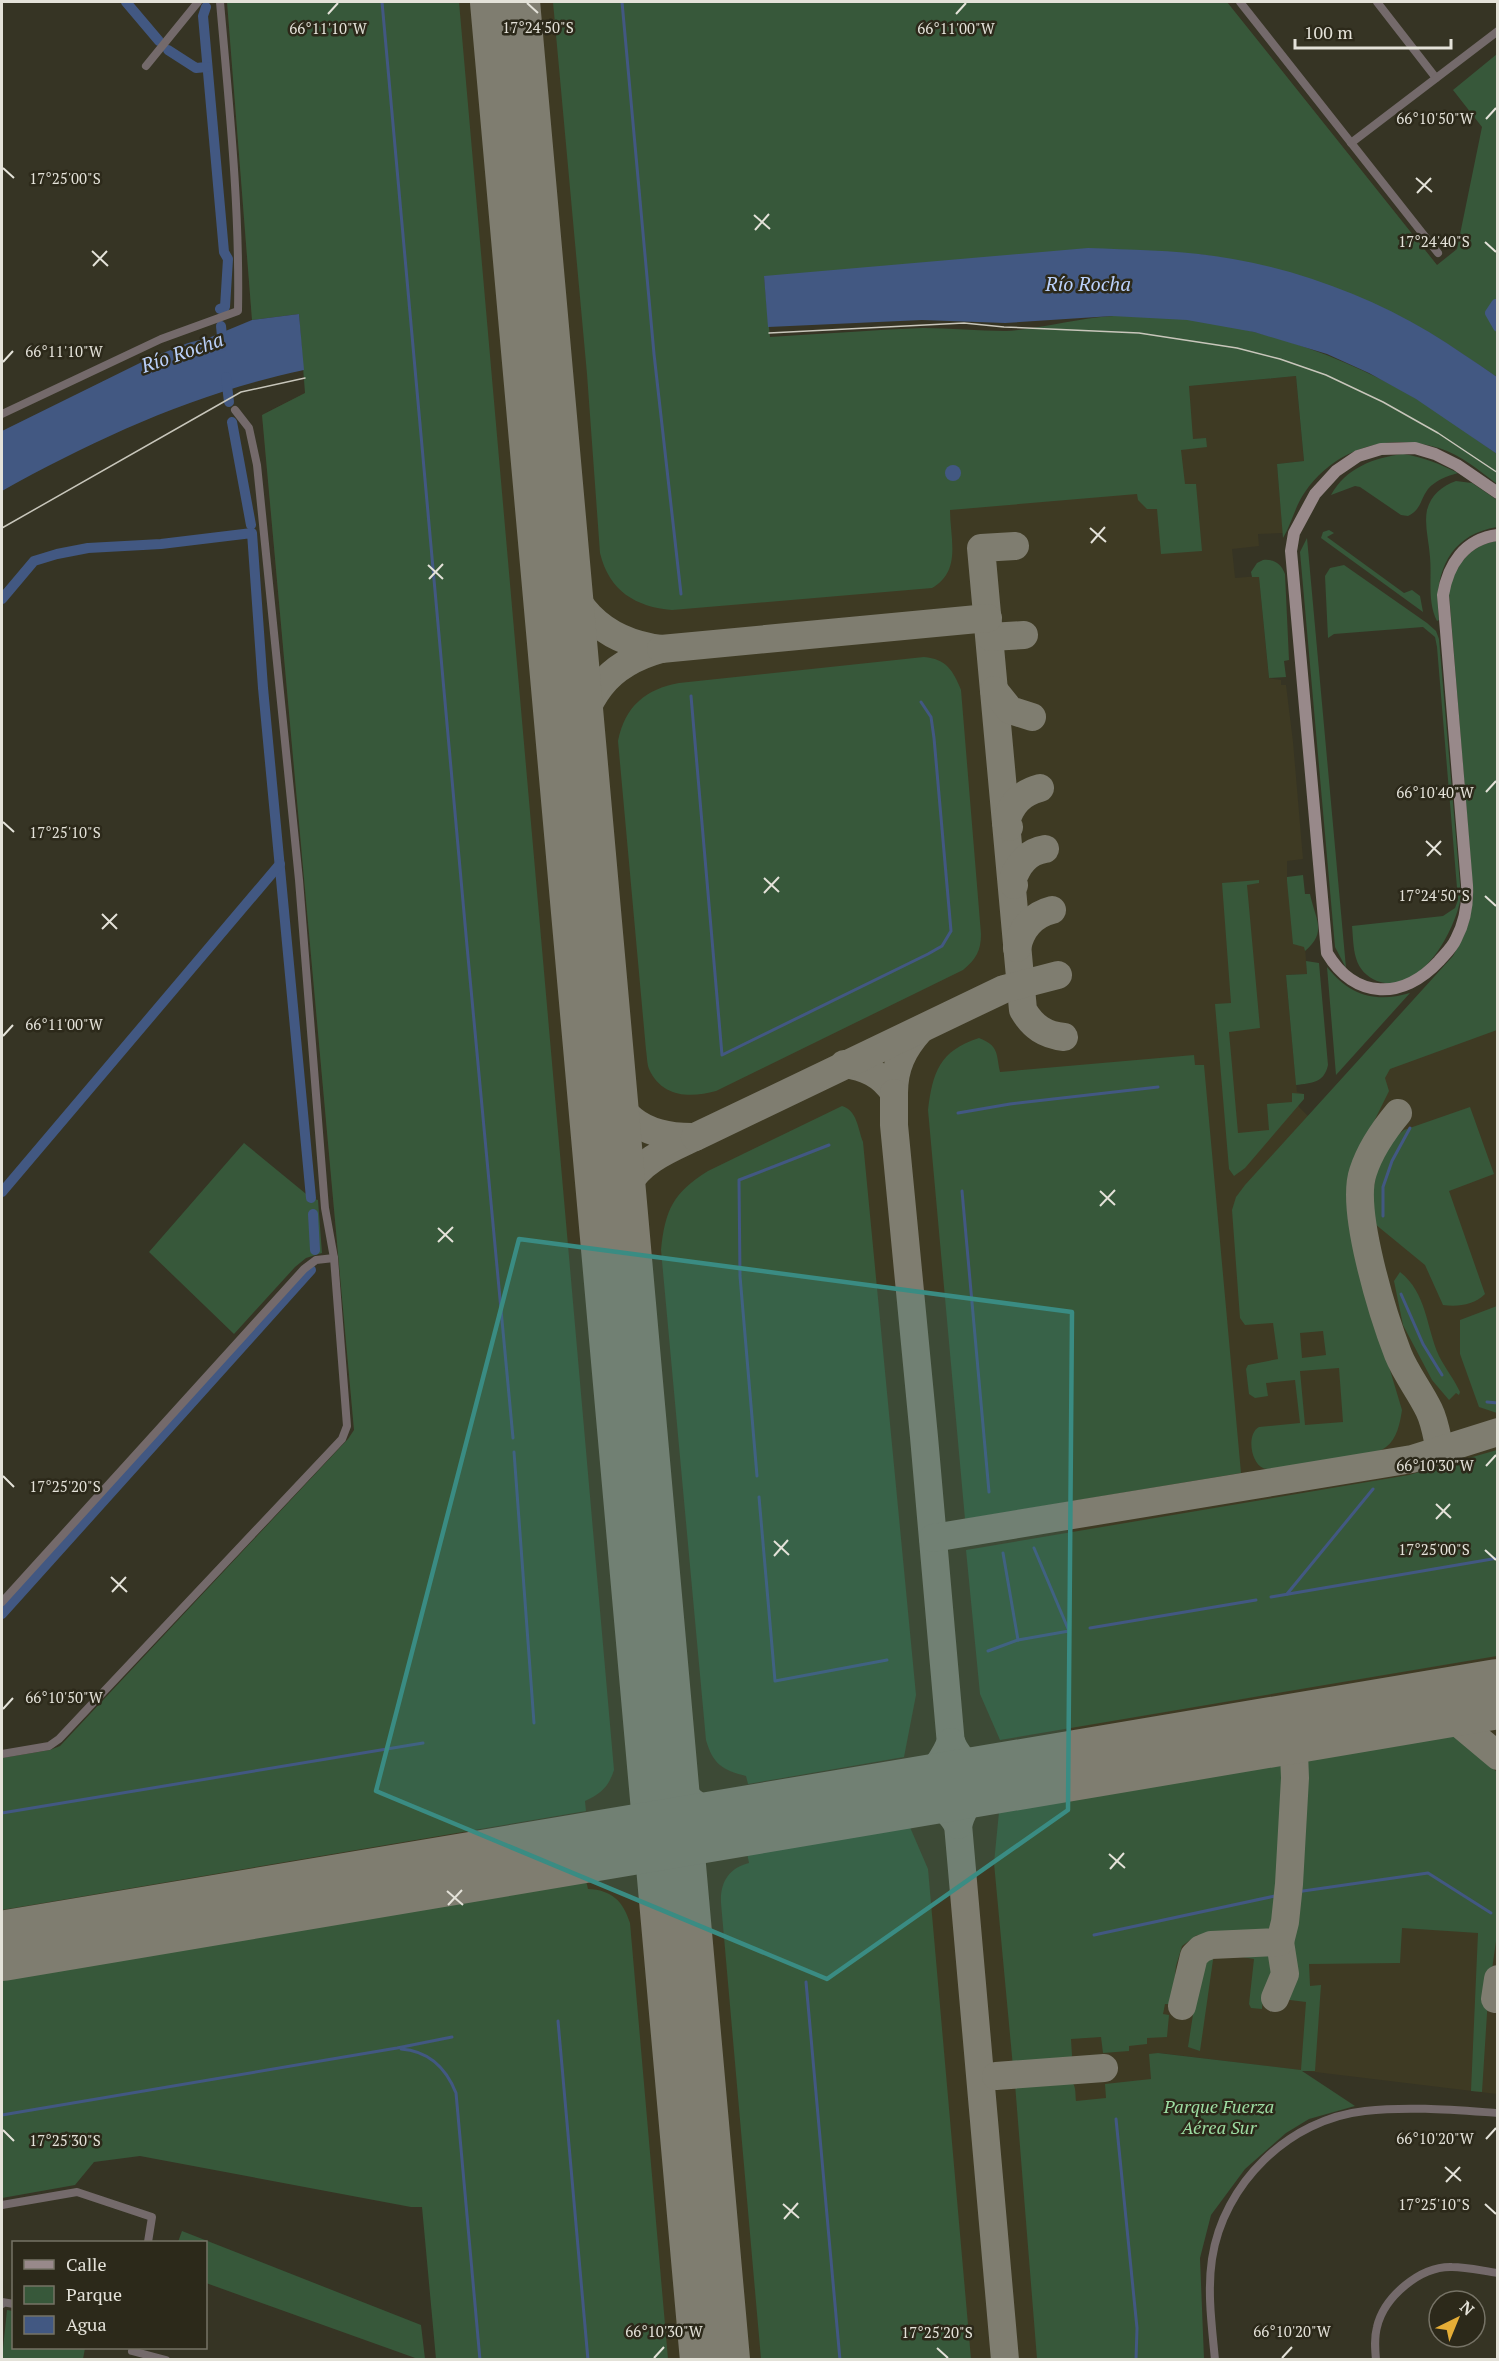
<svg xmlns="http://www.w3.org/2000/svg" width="1499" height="2361" viewBox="0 0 1499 2361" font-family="'PT Serif',serif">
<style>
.built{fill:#3e3a23}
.green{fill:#37583a;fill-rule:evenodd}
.water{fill:#425882}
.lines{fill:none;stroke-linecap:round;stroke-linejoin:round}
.stream{stroke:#425882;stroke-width:3}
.canal{stroke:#425882;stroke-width:10}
.taxiway{stroke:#7f7d70;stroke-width:28}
.runway{stroke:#7f7d70;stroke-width:70}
.street{stroke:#746a6b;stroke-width:8}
.secondary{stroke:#98898a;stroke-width:12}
.tram{stroke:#c8c6bb;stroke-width:1.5}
.marked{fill:#3a8c83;fill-opacity:0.2;stroke:#3a8c83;stroke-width:4.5;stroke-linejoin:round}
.ticks{fill:none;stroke:#e4e2d9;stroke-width:2}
.labels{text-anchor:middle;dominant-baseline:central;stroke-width:5;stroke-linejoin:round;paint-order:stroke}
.park-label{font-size:18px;font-style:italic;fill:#9ddda2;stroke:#2c291a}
.water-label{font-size:20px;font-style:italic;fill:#bad0fa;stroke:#2c291a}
.ticks-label{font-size:15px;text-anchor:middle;fill:#e4e2d9;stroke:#2c291a;stroke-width:5;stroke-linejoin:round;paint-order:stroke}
</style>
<rect width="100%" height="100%" fill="#363424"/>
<path class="built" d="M227,2H1227L1437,265L1497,377L1427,331L765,295L770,337L1188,386L1296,376L1304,461L1277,464L1283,533L1258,534L1259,546L1232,549L1235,578L1259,576L1269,678L1281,680V685H1286L1293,742L1303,859L1287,861V881L1305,947L1307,974L1286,975L1297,1092L1304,1094V1097L1298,1106L1312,1120L1497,947V2094L1159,2053L1182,2360L440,2359L415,2069L2,2133V1758L50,1750L60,1746L348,1439L354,1430L262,415L305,393V378L299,314L252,320Z"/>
<g class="green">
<path d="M227,2H459L614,1770C609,1786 601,1794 585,1801L586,1811L2,1910V1758L50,1750L60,1746L348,1439L354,1430L262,415L305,393L299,314L252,320Z"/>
<path d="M553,2H1227L1437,265L1457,249L1482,127L1453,90L1497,54V377C1474,362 1452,346 1428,332C1357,290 1279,266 1198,254L764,277L770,337C821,334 872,330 923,328C950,328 978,331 1005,331C1041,329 1077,318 1113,316C1217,312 1326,346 1415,398C1443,415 1470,435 1497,454V484C1480,471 1461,455 1439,448C1389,432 1335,448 1305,492C1295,506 1292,523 1283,538L1277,464L1304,461L1296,376L1189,386L1193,439L1206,438L1207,447L1181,450L1185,484H1196L1202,551L1161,554L1157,509H1147L1138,500L1137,494L950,510C950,538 962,571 932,588L672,610C636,607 609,591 600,553L587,374Z"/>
<path d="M1403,454C1423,457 1440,464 1458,473C1447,476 1436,480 1428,489C1420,500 1421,510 1408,516L1401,515L1360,487L1355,486L1331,495C1346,468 1373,458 1403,454Z"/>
<path d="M1456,481L1472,483L1497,500V527C1448,535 1433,575 1439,620L1437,621C1427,601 1432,578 1430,557C1429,541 1424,525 1427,510C1431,495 1442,486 1456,481Z"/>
<path d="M1329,530L1334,533L1327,537L1404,593L1412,590L1420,596L1423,612L1321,538L1323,532Z"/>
<path d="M1307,538L1346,968L1335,947L1300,552Z"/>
<path d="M1497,541V1030L1390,1069L1385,1078L1389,1091L1354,1162L1348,1206L1354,1250L1402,1410C1400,1423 1397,1439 1386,1447C1369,1461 1297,1466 1272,1469C1272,1469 1263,1469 1263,1468C1251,1463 1246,1434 1259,1427L1300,1423L1295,1380L1266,1383L1268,1396L1255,1398L1249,1394L1246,1369L1248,1365L1278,1359L1273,1323L1245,1325L1240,1318L1232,1210L1236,1197L1245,1185L1453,956C1467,932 1472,918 1473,890L1449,593C1454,566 1470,545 1497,541ZM1323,1331L1326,1355L1302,1358L1300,1333ZM1339,1368L1343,1422L1305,1425L1300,1371Z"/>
<path d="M1263,560C1274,559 1281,563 1285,574L1289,660L1284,661L1286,677L1269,678L1259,577H1252L1251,572L1257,563Z"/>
<path d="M1344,565L1427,623L1436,631L1439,639L1461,896C1456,930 1420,997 1377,981C1367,977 1359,969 1356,958C1353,948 1353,936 1352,926L1443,916L1455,908L1458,900L1437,647L1435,637L1423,627L1334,634L1328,638L1325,576L1330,568Z"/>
<path d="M924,657C946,659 953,670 961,690L981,934C981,951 976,959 963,970L716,1091C691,1098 662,1098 649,1069C647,1064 647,1056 646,1050L618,741C625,706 646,689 679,683Z"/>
<path d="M1303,875L1305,894H1310C1315,919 1328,932 1305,951L1304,947L1293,944L1287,881V877Z"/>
<path d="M1259,880V883L1247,885L1260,1028L1229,1032L1238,1133L1269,1130L1267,1104L1292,1102V1093L1304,1094V1099L1245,1168L1234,1176L1229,1169L1215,1004L1231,1003L1222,883Z"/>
<path d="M1306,961L1319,963L1328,1065C1324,1083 1312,1083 1296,1085L1286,975L1307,974Z"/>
<path d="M1327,967C1350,996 1376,1003 1410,993L1336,1075Z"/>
<path d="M979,1038C999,1046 996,1053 1000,1072L1194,1055L1195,1065H1204L1241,1473L965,1519L928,1110C933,1072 939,1051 979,1038Z"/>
<path d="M842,1106C857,1110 858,1129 863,1142L916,1695L904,1757L748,1784L746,1776C722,1770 713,1764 706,1740L661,1250C665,1210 673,1193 708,1171Z"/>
<path d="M1470,1107L1494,1174L1449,1191L1485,1294C1474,1305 1458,1307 1443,1305L1425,1265L1375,1224L1371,1205L1376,1174L1389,1143L1404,1130Z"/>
<path d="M244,1143L311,1198L318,1200L322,1253L306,1258L295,1267L234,1334L149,1252Z"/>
<path d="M1400,1272C1427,1293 1426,1327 1439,1356C1445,1368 1454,1379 1460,1392L1459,1395L1456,1393L1449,1400L1432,1380L1403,1325L1394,1281Z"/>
<path d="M1497,1306V1413L1479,1407L1460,1354V1320Z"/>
<path d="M1497,1450V1656L1000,1740L980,1694L966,1550L1409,1475Z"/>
<path d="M1453,1734L1497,1772V1934L1488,1998L1482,2092L1471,2091L1478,1933L1402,1928L1400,1963L1309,1964L1310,1986L1321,1985L1315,2071H1302L1355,2106L1309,2119L1286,2133L1245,2169L1211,2215L1200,2258L1204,2359H1037L1015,2084L1065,2079C1077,2081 1075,2091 1076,2101L1106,2098L1105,2084L1151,2079L1149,2054L1158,2053L1301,2070L1306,2002L1282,1999L1281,1988L1291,1968L1287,1954V1938L1295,1861L1298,1761Z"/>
<path d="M1290,1762L1291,1790L1280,1925L1269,1937L1197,1935L1182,1946L1176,1966L1172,2004H1165L1163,2014L1169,2015L1167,2037L1147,2038V2044L1129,2046V2051L1103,2053L1101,2037L1071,2039L1072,2056L1069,2061L1013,2067L994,1863L999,1812Z"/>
<path d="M909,1825L928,1869L971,2359H761L721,1903C720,1882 729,1868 749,1863L747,1853Z"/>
<path d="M586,1880L588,1889C612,1890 623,1901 630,1923L668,2359H436L422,2207H411L140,2156L94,2162L75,2185L2,2198V1979Z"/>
<path d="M1243,1949H1275L1281,1967L1271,1998L1263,1997L1262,2009L1251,2008L1249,2004L1254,1959L1242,1957Z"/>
<path d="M1205,1953H1214L1200,2051L1188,2047L1194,2008L1190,2007L1197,1963Z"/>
<path d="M182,2231L421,2325L425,2359H418L206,2283V2242H178Z"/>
<path d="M7,2310L13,2311L14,2348H85L83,2359L2,2358Z"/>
</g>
<g class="water">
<path d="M1088,248C1136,250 1185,250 1233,259C1301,271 1370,297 1429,332C1452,346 1475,362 1497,377V454L1416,399L1369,373L1327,354L1254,332L1187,320L1112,316L1005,323L922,320L768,327L764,276Z"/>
<path d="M299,314L304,370C196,393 97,438 2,491V431L148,359L188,343L211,337L252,320Z"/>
<circle cx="953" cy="473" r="8"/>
</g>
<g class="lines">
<g class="stream">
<path d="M382,2L467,946L513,1438"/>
<path d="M622,2L654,354L681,594"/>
<path d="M691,696L722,1055L928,954L942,946L951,931L934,738L931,717L921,702"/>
<path d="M958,1113L1010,1104L1158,1087"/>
<path d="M962,1191L989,1492"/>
<path d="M1383,1216V1187L1392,1161L1410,1128"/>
<path d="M1401,1294L1423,1344L1442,1375"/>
<path d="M1487,1402L1498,1403"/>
<path d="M514,1452L534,1723"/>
<path d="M757,1476L740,1276L739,1180L829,1145"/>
<path d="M759,1497L775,1681L887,1660"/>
<path d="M1003,1553L1018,1640"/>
<path d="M1287,1594L1373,1489"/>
<path d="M1271,1597L1498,1558"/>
<path d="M1090,1628L1256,1600"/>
<path d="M988,1651L1018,1640L1069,1631L1034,1548"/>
<path d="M2,1813L423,1743"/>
<path d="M1296,1892L1428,1873L1491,1913"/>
<path d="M1094,1935L1275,1896"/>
<path d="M806,1982L840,2360"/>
<path d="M558,2021L588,2360"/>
<path d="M401,2049C429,2051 446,2068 456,2093L480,2360"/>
<path d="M2,2115L397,2048L452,2037"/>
<path d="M1116,2119L1137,2328L1136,2360"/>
</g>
<g class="canal">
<path d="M126,2L159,41"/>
<path d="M206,7L203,16L224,252L228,259L225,307L220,309"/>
<path d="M168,50L196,68L207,67"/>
<path d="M1496,304L1490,313L1498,327"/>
<path d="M221,326L223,346"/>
<path d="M226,377L229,402"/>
<path d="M232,422L251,525"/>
<path d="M2,599L34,561L57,554L88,548L161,544L252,533L263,688L311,1198"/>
<path d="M2,1192L280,864"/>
<path d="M313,1214L315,1250"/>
<path d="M2,1614L311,1270"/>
</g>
<g class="taxiway">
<path d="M553,546C570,604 598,641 661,649C603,665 588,697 571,751"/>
<path d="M1015,546L981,548L1023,1010C1033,1027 1045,1035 1064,1037"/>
<path d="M990,637L1024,635"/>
<path d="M661,649L988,618"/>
<path d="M994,690L1010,710L1032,717"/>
<path d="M1009,827L1006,822C1011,804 1021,793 1040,788"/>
<path d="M1014,885L1012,881C1018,864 1027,852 1045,849"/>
<path d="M1017,948C1021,929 1032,915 1052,910"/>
<path d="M599,1063C616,1115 639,1138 695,1137C670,1149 641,1160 627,1186C619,1200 617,1220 614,1236"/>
<path d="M844,1064C865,1067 882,1074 894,1093C894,1067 903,1049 920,1030"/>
<path d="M894,1093V1125L924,1437L1005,2360"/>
<path d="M1398,1113C1383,1131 1370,1150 1363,1172C1350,1210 1383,1315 1398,1354C1406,1374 1420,1391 1429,1410C1435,1422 1437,1437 1440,1450"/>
<path d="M695,1137L1004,989L1058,975"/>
<path d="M933,1538L1412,1459L1498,1432"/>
<path d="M1436,1704L1498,1756"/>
<path d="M951,1742C938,1771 927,1780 899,1795C929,1795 942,1799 958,1825"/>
<path d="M951,1742C960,1764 977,1772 999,1778C977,1789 965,1801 958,1825"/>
<path d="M661,1757C688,1816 713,1818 773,1816"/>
<path d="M673,1895C679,1860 697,1842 727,1824"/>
<path d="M1275,1998L1285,1974L1280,1942"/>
<path d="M1495,1999L1498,1979"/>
<path d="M1182,2006L1194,1956L1201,1949L1211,1945L1280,1942L1285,1922L1289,1884L1295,1778L1293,1728"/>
<path d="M996,2076L1104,2068"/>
</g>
<g class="runway">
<path d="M505,2L715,2360"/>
<path d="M2,1946L1498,1694"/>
</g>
<g class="street">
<path d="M1240,2L1438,253"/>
<path d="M1377,2L1436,78"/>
<path d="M146,66L198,2"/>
<path d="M1351,143L1498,31"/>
<path d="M2,414L161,339L238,311C240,207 229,105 220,2"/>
<path d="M2,1602L304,1269L316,1260L334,1258"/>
<path d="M2,1754L49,1746L59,1739L342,1439L347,1426L334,1258L325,1208L299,880L257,465L249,428L235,410"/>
<path d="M2,2205L77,2192L152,2217L148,2242"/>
<path d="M2,2304V2302L14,2304"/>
<path d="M132,2351L166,2360"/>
<path d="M1215,2360C1212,2327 1207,2292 1212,2259C1223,2184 1289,2119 1365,2111C1409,2106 1454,2110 1498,2113"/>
<path d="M1376,2360C1375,2349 1374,2338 1377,2327C1384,2297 1420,2266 1452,2267C1467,2267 1483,2271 1498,2273"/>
</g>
<path class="secondary" d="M1498,493L1457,465L1435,454L1415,448L1381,449L1358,456L1336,471L1315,494L1294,533L1291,551L1327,953C1355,1000 1403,1000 1439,961C1445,954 1452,948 1456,939C1465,922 1468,904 1467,885L1443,595C1448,565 1464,539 1498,535"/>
<g class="tram">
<path d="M769,333L964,323L1004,327L1139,333L1237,348L1280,359L1326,375L1383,402L1438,433L1498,473"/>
<path d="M2,528L241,392L305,378"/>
</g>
</g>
<path class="marked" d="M519,1239L1072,1312L1068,1810L827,1979L376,1791Z"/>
<path class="ticks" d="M527,3L538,13M328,14L338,3M956,14L966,3M1486,119L1496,108M3,168L14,178M1416,178L1432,192M1417,193L1431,178M754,215L770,229M755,230L769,214M1485,242L1496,252M92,251L108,266M93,266L107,251M3,362L13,351M1090,528L1106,542M1091,543L1105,527M428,565L443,579M429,579L443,564M1486,792L1496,781M3,822L14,832M1426,841L1441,855M1427,856L1441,841M764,878L779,892M764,893L779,877M1485,896L1496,906M102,914L117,929M102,929L117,914M3,1036L13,1025M1100,1191L1115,1205M1100,1206L1115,1190M438,1228L453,1242M438,1242L453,1227M1486,1466L1496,1455M3,1476L14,1487M1436,1504L1451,1518M1436,1519L1450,1504M774,1541L789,1555M1485,1550L1496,1560M774,1556L788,1540M111,1577L127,1592M112,1592L126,1577M3,1709L13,1698M1109,1854L1125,1868M1110,1869L1124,1853M447,1891L463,1905M448,1905L462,1890M3,2130L14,2141M1486,2139L1496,2128M1445,2167L1461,2181M1446,2182L1460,2167M783,2204L799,2218M1485,2204L1496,2214M784,2219L798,2203M937,2348L948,2358M654,2358L664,2347M1282,2358L1292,2347"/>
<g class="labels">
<g class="park-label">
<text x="1219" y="2106">Parque Fuerza<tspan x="1219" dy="21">Aérea Sur</tspan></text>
</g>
<g class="water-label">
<text x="1088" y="283">Río Rocha</text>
<text transform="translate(182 352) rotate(-19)">Río Rocha</text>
</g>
</g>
<g class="ticks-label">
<text x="538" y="33">17°24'50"S</text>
<text x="956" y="34">66°11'00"W</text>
<text x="328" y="34">66°11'10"W</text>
<text x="1435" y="124">66°10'50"W</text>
<text x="65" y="184">17°25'00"S</text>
<text x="1434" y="247">17°24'40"S</text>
<text x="64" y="357">66°11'10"W</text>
<text x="1435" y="798">66°10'40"W</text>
<text x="65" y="838">17°25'10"S</text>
<text x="1434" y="901">17°24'50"S</text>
<text x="64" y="1030">66°11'00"W</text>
<text x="1435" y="1471">66°10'30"W</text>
<text x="65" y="1492">17°25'20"S</text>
<text x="1434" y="1555">17°25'00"S</text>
<text x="64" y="1703">66°10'50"W</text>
<text x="1435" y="2144">66°10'20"W</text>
<text x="65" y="2146">17°25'30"S</text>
<text x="1434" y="2210">17°25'10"S</text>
<text x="664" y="2337">66°10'30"W</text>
<text x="1292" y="2337">66°10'20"W</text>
<text x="937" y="2338">17°25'20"S</text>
</g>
<rect width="1499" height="2361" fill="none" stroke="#e4e2d9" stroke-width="6"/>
<rect x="12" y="2241" width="195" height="108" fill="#2c291a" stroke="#767366" stroke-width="1.5"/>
<rect x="24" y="2260" width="30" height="9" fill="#98898a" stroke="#767366" stroke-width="1.5"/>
<text x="66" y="2271" font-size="18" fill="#e4e2d9">Calle</text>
<rect x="24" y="2286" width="30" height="18" fill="#37583a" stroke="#767366" stroke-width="1.5"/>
<text x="66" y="2301" font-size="18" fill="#e4e2d9">Parque</text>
<rect x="24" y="2316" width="30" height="18" fill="#425882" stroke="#767366" stroke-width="1.5"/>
<text x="66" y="2331" font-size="18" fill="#e4e2d9">Agua</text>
<g transform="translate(1457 2319) rotate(43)"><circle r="28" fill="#2c291a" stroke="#767366" stroke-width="1.5"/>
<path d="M0-4.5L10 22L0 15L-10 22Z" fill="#e5ad36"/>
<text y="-9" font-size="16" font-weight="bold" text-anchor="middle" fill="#e4e2d9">N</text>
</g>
<path d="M1295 39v9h156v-9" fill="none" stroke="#e4e2d9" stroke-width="3"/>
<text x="1304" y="39" font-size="18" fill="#e4e2d9" stroke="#2c291a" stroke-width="4.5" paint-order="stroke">100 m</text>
</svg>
